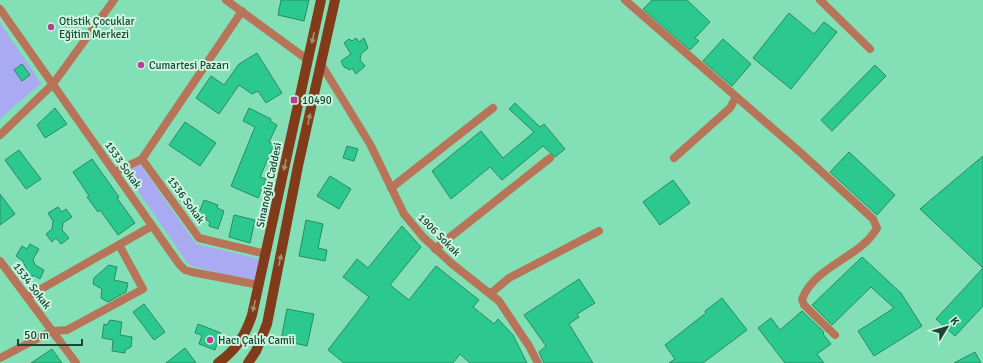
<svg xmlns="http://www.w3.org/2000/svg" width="983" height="363" viewBox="0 0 983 363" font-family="Signika,sans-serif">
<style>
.green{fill:#aaaaf3}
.building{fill:#2bc890;stroke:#2a8b65}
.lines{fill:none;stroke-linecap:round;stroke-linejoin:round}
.street{stroke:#b77458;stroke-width:8}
.primary{stroke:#813b1a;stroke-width:10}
.oneway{fill:#a28f73}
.poi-dot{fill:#b83e90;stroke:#caf5e0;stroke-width:1.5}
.labels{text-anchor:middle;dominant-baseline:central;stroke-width:4;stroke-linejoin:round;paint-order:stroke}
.poi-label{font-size:11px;fill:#1e4534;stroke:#caf5e0;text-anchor:start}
.street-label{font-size:11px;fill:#1e4534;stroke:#caf5e0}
</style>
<rect width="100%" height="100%" fill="#83dfb5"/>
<g class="green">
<path d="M0,23L41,83L0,119Z"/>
<path d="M140,164L196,244L260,259L255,280L221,274L189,265L125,172Z"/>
</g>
<g class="building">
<path d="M281,0H309L304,21L278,15Z"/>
<path d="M652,0H687L710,22L695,38L699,41L690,50L643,9Z"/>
<path d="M789,13L814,34L824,22L837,32L791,89L753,58Z"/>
<path d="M356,38L359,42L364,38L368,48L361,54L360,60L365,66L356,74L352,68L350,70L344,67L341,61L351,54L344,43L349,39L352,41Z"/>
<path d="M723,39L751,64L732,86L703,61Z"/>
<path d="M257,53L282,93L266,103L258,91L252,94L239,85L219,114L196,98L211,76L224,85L239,64Z"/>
<path d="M22,64L30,75L22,81L14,70Z"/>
<path d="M875,65L886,76L832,131L821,120Z"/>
<path d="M515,103L540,127L544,124L565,149L555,157L543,146L502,180L490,167L451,199L432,171L481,131L503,158L534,132L509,109Z"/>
<path d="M55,108L67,124L45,138L37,125Z"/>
<path d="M249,108L271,119L270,121L277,125L269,142L274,145L260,177L266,179L258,198L231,186L255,127L243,121Z"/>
<path d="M185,122L216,143L200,166L169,145Z"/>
<path d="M347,146L358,149L354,161L343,158Z"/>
<path d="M19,150L41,179L26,189L5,160Z"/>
<path d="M849,152L895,195L877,215L830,172Z"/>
<path d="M983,156V268L920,209Z"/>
<path d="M92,159L119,197L117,198L135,223L118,235L100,210L98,212L87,197L89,196L73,172Z"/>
<path d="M330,176L351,189L339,209L317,196Z"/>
<path d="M673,180L690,203L660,225L643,202Z"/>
<path d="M0,194L15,214L0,225Z"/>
<path d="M204,200L218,205L217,208L224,211L218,229L209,226L210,222L206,220L207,218L198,215Z"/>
<path d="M58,207L62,212L66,209L72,217L63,223L62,230L69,238L61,244L56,238L52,242L46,234L52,229L53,221L48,213Z"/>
<path d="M234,215L255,220L250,243L229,237Z"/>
<path d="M306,220L323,224L318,248L327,250L325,261L299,256Z"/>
<path d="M402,226L421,247L390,285L409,300L436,266L479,300L473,307L494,324L498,319L513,335L527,363H470L460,354L453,363H344L328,350L369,297L343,277L357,259L368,268Z"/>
<path d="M30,244L39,249L33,259L35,265L44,270L40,279L33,275L30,281L22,276L26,268L23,261L16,256L22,246L27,249Z"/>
<path d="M862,257L901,293L922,326L874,356L858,331L894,308L871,287L832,325L812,305Z"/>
<path d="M109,265L117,267L114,280L128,283L126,292L108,302L101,298L102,289L93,284L94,278Z"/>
<path d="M983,268V306L955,336L936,319Z"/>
<path d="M579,279L595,303L577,314L579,317L569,324L593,363H544L539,352L546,346L524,315Z"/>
<path d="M722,298L747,330L703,363H669L675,359L665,345L706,313L705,311Z"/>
<path d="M144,304L165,332L154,340L133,312Z"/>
<path d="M287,309L314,314L307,346L281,340Z"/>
<path d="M802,311L824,332L823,334L831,344L817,354L824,363H785L758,328L771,318L780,330Z"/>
<path d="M110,320L122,322L120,335L132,337L131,347L125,350V353L112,351L113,340L102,338L104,324L107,325Z"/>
<path d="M198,324L221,333L215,350L199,344L202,335L195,333Z"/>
<path d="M185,348L196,363H166Z"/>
<path d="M52,349L62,363H31Z"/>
<path d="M975,352L981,363H954Z"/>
</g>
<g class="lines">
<g class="street">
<path d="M226,0L308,60"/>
<path d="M625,0L801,153L873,219L877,228C860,258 816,265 802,299L804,305L835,335"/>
<path d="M820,0L870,49"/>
<path d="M0,9L179,264L185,270L192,272L259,285"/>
<path d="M321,64L370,144L404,214L423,237L451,263L499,301L529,346L538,363"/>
<path d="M0,135L53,84L114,0"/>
<path d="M674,158L730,108L736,97"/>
<path d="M142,159L199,238L266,254"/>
<path d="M115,172L142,159L242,11"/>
<path d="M391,188L493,108"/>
<path d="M435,249L550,158"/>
<path d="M0,261L76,363"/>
<path d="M490,294L509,278L599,231"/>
<path d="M27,297L152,226"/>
<path d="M0,358L52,331L67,330L143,289L119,245"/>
</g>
<g class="primary">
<path d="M218,363C236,350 245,336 252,315L321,0"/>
<path d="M248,363L256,351L267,324L298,166L335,0"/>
</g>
</g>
<defs><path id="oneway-solid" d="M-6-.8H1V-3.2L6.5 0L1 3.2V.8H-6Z"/></defs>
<g class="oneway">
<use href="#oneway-solid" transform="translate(313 38) rotate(102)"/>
<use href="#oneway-solid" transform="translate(309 119) rotate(-78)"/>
<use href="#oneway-solid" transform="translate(285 165) rotate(102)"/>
<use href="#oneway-solid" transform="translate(280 260) rotate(-78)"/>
<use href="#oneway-solid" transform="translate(254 306) rotate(104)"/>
</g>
<g class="poi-dot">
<circle cx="51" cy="27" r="4"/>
<circle cx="141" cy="65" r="4"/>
<rect x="290" y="96" width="8" height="8" rx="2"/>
<circle cx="210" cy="340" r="4"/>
</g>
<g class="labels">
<g class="poi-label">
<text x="59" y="21">Otistik Çocuklar<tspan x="59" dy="13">Eğitim Merkezi</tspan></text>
<text x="149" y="65">Cumartesi Pazarı</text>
<text x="302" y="100">10490</text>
<text x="218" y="340">Hacı Çalık Camii</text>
</g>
<g class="street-label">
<text transform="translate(123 165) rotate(55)">1533 Sokak</text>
<text transform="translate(269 185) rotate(-78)">Si̇nanoğlu Caddesi</text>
<text transform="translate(186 200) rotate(54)">1536 Sokak</text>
<text transform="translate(439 235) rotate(45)">1906 Sokak</text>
<text transform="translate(32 286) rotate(53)">1534 Sokak</text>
</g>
</g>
<g transform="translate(947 327) rotate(52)" stroke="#caf5e0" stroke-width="3" paint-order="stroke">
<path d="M0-3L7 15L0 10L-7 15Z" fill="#1e4534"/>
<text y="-6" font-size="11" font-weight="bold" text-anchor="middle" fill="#1e4534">K</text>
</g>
<path d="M18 339v6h64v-6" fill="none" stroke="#1e4534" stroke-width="2"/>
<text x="24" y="339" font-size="12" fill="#1e4534" stroke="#caf5e0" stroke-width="3" paint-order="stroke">50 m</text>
</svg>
